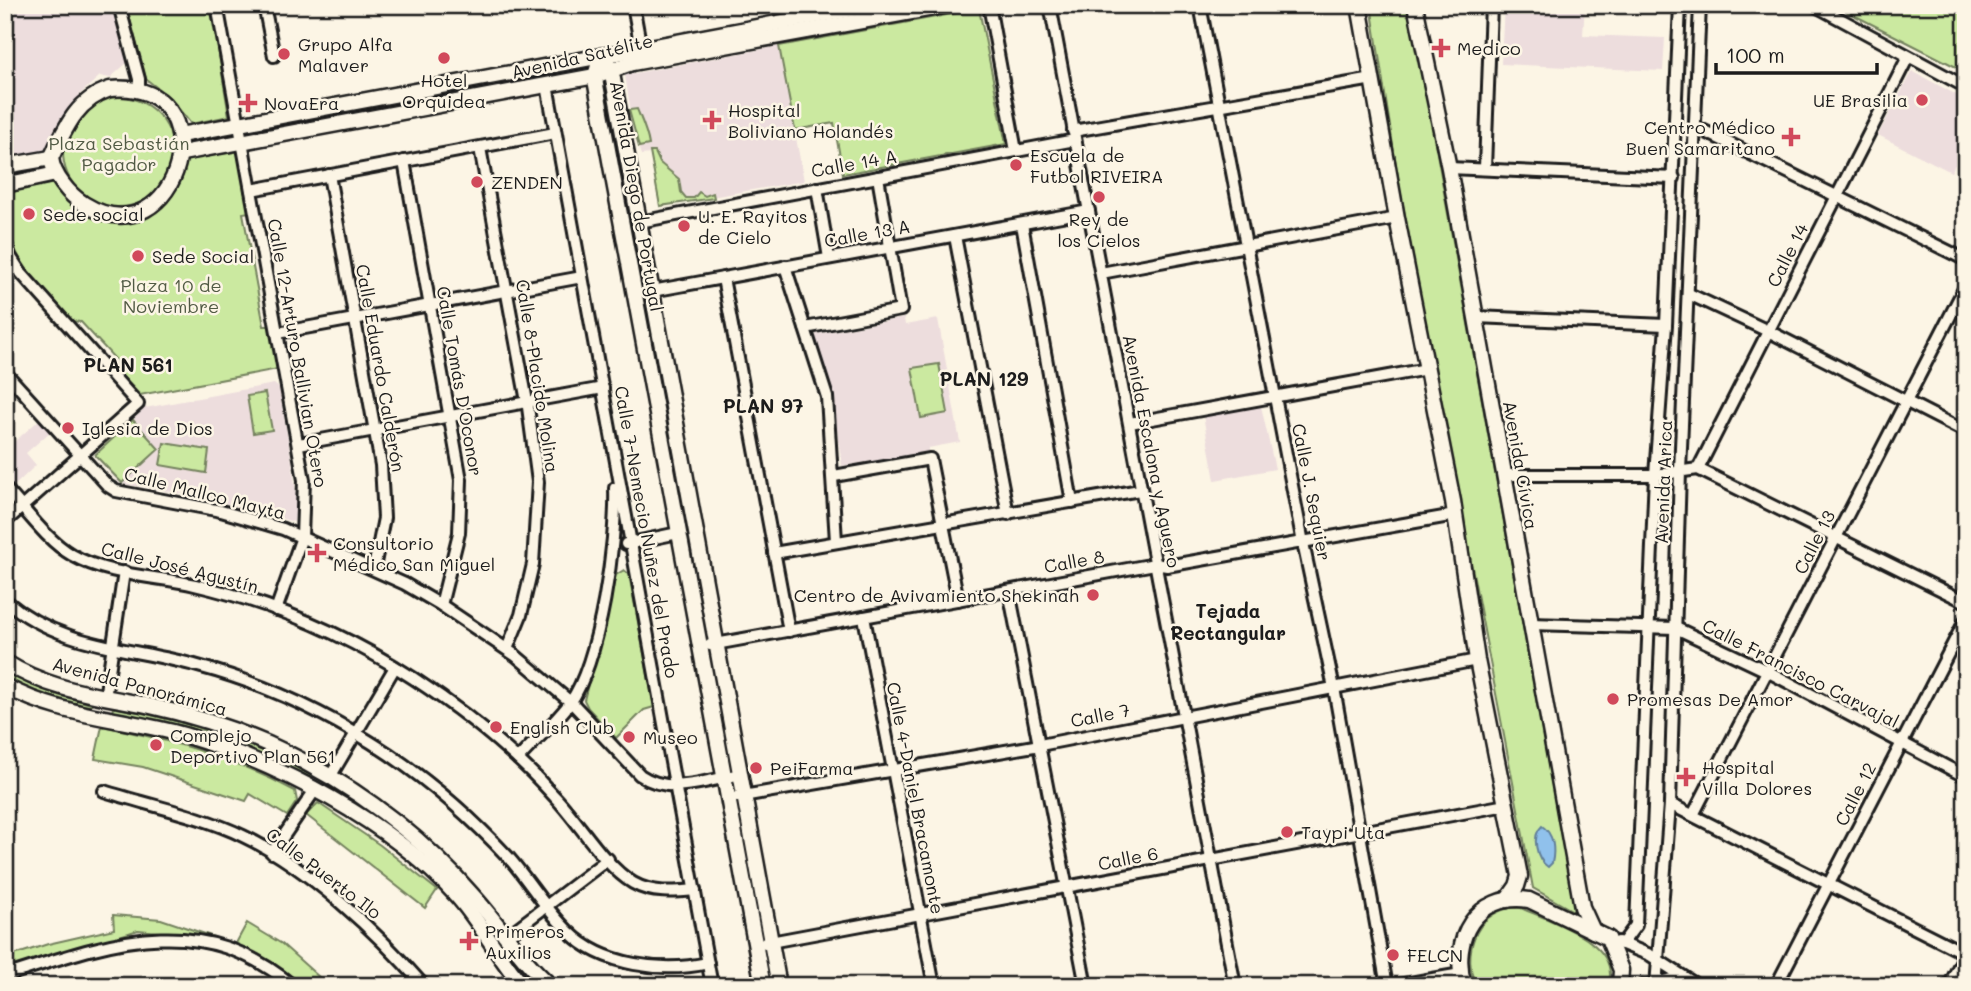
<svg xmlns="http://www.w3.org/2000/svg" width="1971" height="991" viewBox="0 0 1971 991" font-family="Mali,sans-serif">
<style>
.built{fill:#eddddd}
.green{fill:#cbe9a0;stroke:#74825e;stroke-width:2}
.water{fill:#90c1ec;stroke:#627f99;stroke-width:2}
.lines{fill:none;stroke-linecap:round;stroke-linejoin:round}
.minor-casing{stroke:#1c1c1c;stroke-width:16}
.major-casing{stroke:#1c1c1c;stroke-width:19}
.minor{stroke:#fcf5e5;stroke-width:10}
.major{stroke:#fcf5e5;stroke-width:14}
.poi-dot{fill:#d1495b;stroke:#fcf5e5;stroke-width:2.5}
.labels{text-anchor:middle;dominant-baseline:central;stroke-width:5;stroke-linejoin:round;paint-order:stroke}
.poi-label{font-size:18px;fill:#1c1c1c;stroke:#fcf5e5;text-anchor:start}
.street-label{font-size:18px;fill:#1c1c1c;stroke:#fcf5e5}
.park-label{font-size:18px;fill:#515a44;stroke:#fcf5e5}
.neighbourhood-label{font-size:19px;font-weight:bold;fill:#1c1c1c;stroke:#fcf5e5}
</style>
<rect width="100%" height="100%" fill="#fcf5e5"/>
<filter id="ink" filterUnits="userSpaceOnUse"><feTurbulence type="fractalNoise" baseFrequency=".0143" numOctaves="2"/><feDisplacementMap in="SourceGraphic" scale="14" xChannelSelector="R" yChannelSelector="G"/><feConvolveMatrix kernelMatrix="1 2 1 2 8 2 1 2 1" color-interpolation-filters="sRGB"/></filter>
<g filter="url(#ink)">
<g class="built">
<path d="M5,5H113L128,62L110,78L100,76L80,94L78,102L62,120L46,150L5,160Z"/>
<path d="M1504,5H1585L1583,35L1665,38L1663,71L1501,64Z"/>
<path d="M779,46L804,181L660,206L650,154L641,155L635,137L625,75Z"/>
<path d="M1912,71L1966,100V145L1951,172L1878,135Z"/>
<path d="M904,318L905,325L938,319L960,442L928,448V452L842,466L833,401L815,339L816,334Z"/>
<path d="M274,384L279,388L292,461L297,503L294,522L207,498L119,483L95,457L145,408Z"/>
<path d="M1261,406L1275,469L1215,480L1203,416Z"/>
<path d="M39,420L50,432L26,453L36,465L13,487L5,478V450Z"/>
</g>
<g class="green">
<path d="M126,5H211L229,116L191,124L170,98L146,79Z"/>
<path d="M1371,5H1410L1575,912L1533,888L1399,184Z"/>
<path d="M1834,5H1966V72Z"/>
<path d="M979,9L1006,144L843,174L834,123L795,130L779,46Z"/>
<circle cx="118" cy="152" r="55"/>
<path d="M637,109C641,119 647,131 649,145L639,147L629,110Z"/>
<path d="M237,151L250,212L243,213L264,326H271L278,369L140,395L116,370L117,361L81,322L71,321C31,276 5,257 5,192L54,183C63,192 69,203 81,210C108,227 152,221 172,195C180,184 182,171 187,160Z"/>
<path d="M650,152H655L660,163L679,179L681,192L686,198H694L699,192L705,196L713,193L714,198L660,206Z"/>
<path d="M939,364L948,413L921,418L912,368Z"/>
<path d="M265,393L272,430L253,433L247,396Z"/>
<path d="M133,420L159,449L122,483L95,455Z"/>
<path d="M164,443L209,450L206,473L160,465Z"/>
<path d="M624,570L629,574L654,707L644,710L616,738L588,708L584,700L616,575Z"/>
<path d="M5,672L47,691L91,704L90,710L46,698L5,679Z"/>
<path d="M113,707C184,720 250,741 313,775L310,781L112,714Z"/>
<path d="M102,726C170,740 233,757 295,791L297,801L287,816L250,794L246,801L143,767L95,759Z"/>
<path d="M318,803L380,845L437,890L425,908L306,815Z"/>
<path d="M1510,908H1521C1551,922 1623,942 1608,986H1476C1462,955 1474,915 1510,908Z"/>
<path d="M113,915L161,919L214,937L138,930L5,973V958L48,944L114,929Z"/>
<path d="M247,923L282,944L329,986H306L268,961L235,945Z"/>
</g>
<path class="water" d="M1542,826C1554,834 1555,850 1552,863L1548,867C1536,859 1531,836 1542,826Z"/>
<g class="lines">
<g class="minor-casing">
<g id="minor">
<path d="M119,5L139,79V92"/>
<path d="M217,5L304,480L302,537L276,610"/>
<path d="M264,5L274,56"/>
<path d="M633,5L642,54"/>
<path d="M989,5L1016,151"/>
<path d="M1050,5L1235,986"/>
<path d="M1200,5L1303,543L1334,688L1387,986"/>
<path d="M1814,5L1966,87"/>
<path d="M547,85L712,986"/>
<path d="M1694,126L1966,260"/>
<path d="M1073,131L1373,79"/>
<path d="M480,148L528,407L538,482L533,564L521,615L507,649"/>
<path d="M404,161L461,480L459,533L441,605"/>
<path d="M1449,168L1674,178"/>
<path d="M1485,168L1491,5"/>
<path d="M329,175L381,465L384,518L374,568"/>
<path d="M817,188L829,258"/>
<path d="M251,190L555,133"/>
<path d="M639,222L1075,140"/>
<path d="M1022,224L1072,502"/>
<path d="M955,236L1008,514"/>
<path d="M5,241L10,256L21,273L138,404L5,522"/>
<path d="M785,266L827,397L836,541"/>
<path d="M1101,273L1397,218"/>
<path d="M723,278L789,631"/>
<path d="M652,291L1089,211"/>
<path d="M1689,294L1768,331L1966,432"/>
<path d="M1476,317L1666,325"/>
<path d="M805,328L901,310L878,177"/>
<path d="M278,333L582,277"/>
<path d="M5,372L108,486L116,491L221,511L283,529L405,584L441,605L515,655L574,705L640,775C670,796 708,780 741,774"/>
<path d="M1130,423L1427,369"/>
<path d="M299,444L603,388"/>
<path d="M1698,469L1908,57"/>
<path d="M1503,475H1655L1698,469L1966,602"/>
<path d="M834,476L930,459L958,600"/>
<path d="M5,488C26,510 46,540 72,555C109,576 155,576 195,585C272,603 347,635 413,678C465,712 514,751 555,797C579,822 604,866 633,883C652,894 674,892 695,890"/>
<path d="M626,544L678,533"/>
<path d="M774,553L1140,490"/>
<path d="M1009,591L1086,986"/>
<path d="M5,600C61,648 130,647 198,666C266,684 331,715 389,754C433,784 473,819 509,858C530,882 546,910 569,932C603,966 663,973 708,963"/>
<path d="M864,617L934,986"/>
<path d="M1530,624L1676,628L1767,671L1966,777"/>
<path d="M710,645L1155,564L1167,566L1455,515"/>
<path d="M105,698L124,572"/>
<path d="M518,759C535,740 555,723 570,703C600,661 617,540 615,488"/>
<path d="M330,777L395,667"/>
<path d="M104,791C148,805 202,816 243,836C307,866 378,933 424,986"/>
<path d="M737,797L1040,745L1477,660"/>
<path d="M1670,804L1966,954"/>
<path d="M1693,815L1966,285"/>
<path d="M272,853L315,790"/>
<path d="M507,936L608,859"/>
<path d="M1618,942L1650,955L1698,986"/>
<path d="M765,943L1506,805"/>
<path d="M1622,944L1636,925L1655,475L1666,325L1680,5"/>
<path d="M5,976C108,943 199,907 293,986"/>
<path d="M1393,986L1461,974"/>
<path d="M1642,986L1681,977"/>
<path d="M1656,986L1670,804L1680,471L1700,5"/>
<path d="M1776,986L1966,619"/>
<path d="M1949,986L1966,952"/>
</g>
</g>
<g class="major-casing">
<g id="major">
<path d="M1359,5L1397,218L1453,501L1477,660L1520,876L1517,886L1507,900"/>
<path d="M1415,5L1449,168L1582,907L1593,931"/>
<path d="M601,56L611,68L779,986"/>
<path d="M601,56L595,76L596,85L763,986"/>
<path d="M110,89C229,78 180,263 84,204C69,195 53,175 51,158C65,129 76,100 110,89Z"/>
<path d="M180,135L874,5"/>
<path d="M182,153L595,76L632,63L950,5"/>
<path d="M5,166L51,158"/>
<path d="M5,185L56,174"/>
<path d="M5,662C49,690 97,695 146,705C188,714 229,727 268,744C347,780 418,832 475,898C501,927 521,960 551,986"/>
<path d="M5,686C61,717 124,718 184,735C280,764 389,821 457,896C482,924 498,958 523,986"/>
<path d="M1464,986C1450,939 1476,892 1529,900L1608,938L1621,970L1620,986"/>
</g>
</g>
<use href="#minor" class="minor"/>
<use href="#major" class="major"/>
</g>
</g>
<g class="poi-dot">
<path d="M1437.5 37.5h7v7h7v7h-7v7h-7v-7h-7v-7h7z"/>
<circle cx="284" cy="54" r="7"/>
<circle cx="444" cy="58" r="7"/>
<circle cx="1922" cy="100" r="7"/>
<path d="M244.5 92.5h7v7h7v7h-7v7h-7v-7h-7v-7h7z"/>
<path d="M708.5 109.5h7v7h7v7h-7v7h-7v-7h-7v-7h7z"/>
<path d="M1787.5 126.5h7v7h7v7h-7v7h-7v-7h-7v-7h7z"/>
<circle cx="1016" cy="165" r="7"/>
<circle cx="477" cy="182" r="7"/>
<circle cx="1099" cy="197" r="7"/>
<circle cx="29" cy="214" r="7"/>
<circle cx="684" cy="226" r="7"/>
<circle cx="138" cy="256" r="7"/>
<circle cx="68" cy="428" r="7"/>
<path d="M313.5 542.5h7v7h7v7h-7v7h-7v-7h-7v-7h7z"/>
<circle cx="1093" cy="595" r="7"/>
<circle cx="1613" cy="699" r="7"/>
<circle cx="496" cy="727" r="7"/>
<circle cx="629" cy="737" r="7"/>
<circle cx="156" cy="745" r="7"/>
<circle cx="756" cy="768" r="7"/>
<path d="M1682.5 766.5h7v7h7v7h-7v7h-7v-7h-7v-7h7z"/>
<circle cx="1287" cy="832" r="7"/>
<path d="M465.5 930.5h7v7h7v7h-7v7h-7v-7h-7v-7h7z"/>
<circle cx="1393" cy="955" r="7"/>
</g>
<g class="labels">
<g class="poi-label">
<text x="298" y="44">Grupo Alfa<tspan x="298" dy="21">Malaver</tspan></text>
<text x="1457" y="48">Medico</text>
<text x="444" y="80" text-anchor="middle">Hotel<tspan x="444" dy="21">Orquidea</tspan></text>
<text x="1908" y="100" text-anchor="end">UE Brasilia</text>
<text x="264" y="103">NovaEra</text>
<text x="728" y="110">Hospital<tspan x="728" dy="21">Boliviano Holandés</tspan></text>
<text x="1775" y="127" text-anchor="end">Centro Médico<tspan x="1775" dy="21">Buen Samaritano</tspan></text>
<text x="1030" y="155">Escuela de<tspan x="1030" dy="21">Futbol RIVEIRA</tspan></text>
<text x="491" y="182">ZENDEN</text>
<text x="43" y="214">Sede social</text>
<text x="698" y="216">U. E. Rayitos<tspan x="698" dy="21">de Cielo</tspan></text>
<text x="1099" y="219" text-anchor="middle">Rey de<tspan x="1099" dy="21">los Cielos</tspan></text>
<text x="152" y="256">Sede Social</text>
<text x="82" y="428">Iglesia de Dios</text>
<text x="333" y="543">Consultorio<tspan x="333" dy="21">Médico San Miguel</tspan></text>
<text x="1079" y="595" text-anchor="end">Centro de Avivamiento Shekinah</text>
<text x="1627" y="699">Promesas De Amor</text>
<text x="510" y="727">English Club</text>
<text x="170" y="735">Complejo<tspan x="170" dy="21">Deportivo Plan 561</tspan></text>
<text x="643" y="737">Museo</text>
<text x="1702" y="767">Hospital<tspan x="1702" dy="21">Villa Dolores</tspan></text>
<text x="770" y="768">PeiFarma</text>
<text x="1301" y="832">Taypi Uta</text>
<text x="485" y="931">Primeros<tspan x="485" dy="21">Auxilios</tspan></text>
<text x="1407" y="955">FELCN</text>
</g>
<g class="street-label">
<text transform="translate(582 56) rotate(-13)">Avenida Satélite</text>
<text transform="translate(854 163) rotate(-10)">Calle 14 A</text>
<text transform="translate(637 196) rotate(80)">Avenida Diego de Portugal</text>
<text transform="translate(867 233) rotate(-10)">Calle 13 A</text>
<text transform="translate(1787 255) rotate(-63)">Calle 14</text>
<text transform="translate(298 353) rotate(80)">Calle 12-Arturo Ballivian Otero</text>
<text transform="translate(381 368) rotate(80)">Calle Eduardo Calderón</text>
<text transform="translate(538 376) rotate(81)">Calle 8-Placido Molina</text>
<text transform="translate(460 381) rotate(80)">Calle Tomás D'Oconor</text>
<text transform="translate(1152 451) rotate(79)">Avenida Escalona y Aguero</text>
<text transform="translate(1521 465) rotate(80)">Avenida Cívica</text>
<text transform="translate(1663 482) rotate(-88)">Avenida Arica</text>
<text transform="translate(1312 492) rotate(79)">Calle J. Sequier</text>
<text transform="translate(205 493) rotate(14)">Calle Mallco Mayta</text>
<text transform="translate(647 532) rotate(80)">Calle 7-Nemecio Nuñez del Prado</text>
<text transform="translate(1814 542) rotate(-63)">Calle 13</text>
<text transform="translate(1074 561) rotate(-10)">Calle 8</text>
<text transform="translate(180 567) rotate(14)">Calle José Agustín</text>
<text transform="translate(1801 673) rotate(27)">Calle Francisco Carvajal</text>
<text transform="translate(140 686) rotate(15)">Avenida Panorámica</text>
<text transform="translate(1100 715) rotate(-11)">Calle 7</text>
<text transform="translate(1855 794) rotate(-63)">Calle 12</text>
<text transform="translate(916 798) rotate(79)">Calle 4-Daniel Bracamonte</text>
<text transform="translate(1128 858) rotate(-11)">Calle 6</text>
<text transform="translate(324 873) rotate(37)">Calle Puerto Ilo</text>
</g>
<g class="park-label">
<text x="119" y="143">Plaza Sebastián<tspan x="119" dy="21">Pagador</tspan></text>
<text x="171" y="285">Plaza 10 de<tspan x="171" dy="21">Noviembre</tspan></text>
</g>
<g class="neighbourhood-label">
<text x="128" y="364">PLAN 561</text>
<text x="984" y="378">PLAN 129</text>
<text x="763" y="405">PLAN 97</text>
<text x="1228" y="610">Tejada<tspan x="1228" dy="22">Rectangular</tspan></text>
</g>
</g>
<rect width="1971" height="991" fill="none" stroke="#fcf5e5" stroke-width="28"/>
<rect x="14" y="14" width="1943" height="963" fill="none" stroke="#1c1c1c" stroke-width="2.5" filter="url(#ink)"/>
<path d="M1716 63v10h161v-10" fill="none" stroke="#1c1c1c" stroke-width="3.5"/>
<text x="1726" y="63" font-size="21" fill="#1c1c1c" stroke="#fcf5e5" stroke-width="5" paint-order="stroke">100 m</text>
</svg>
